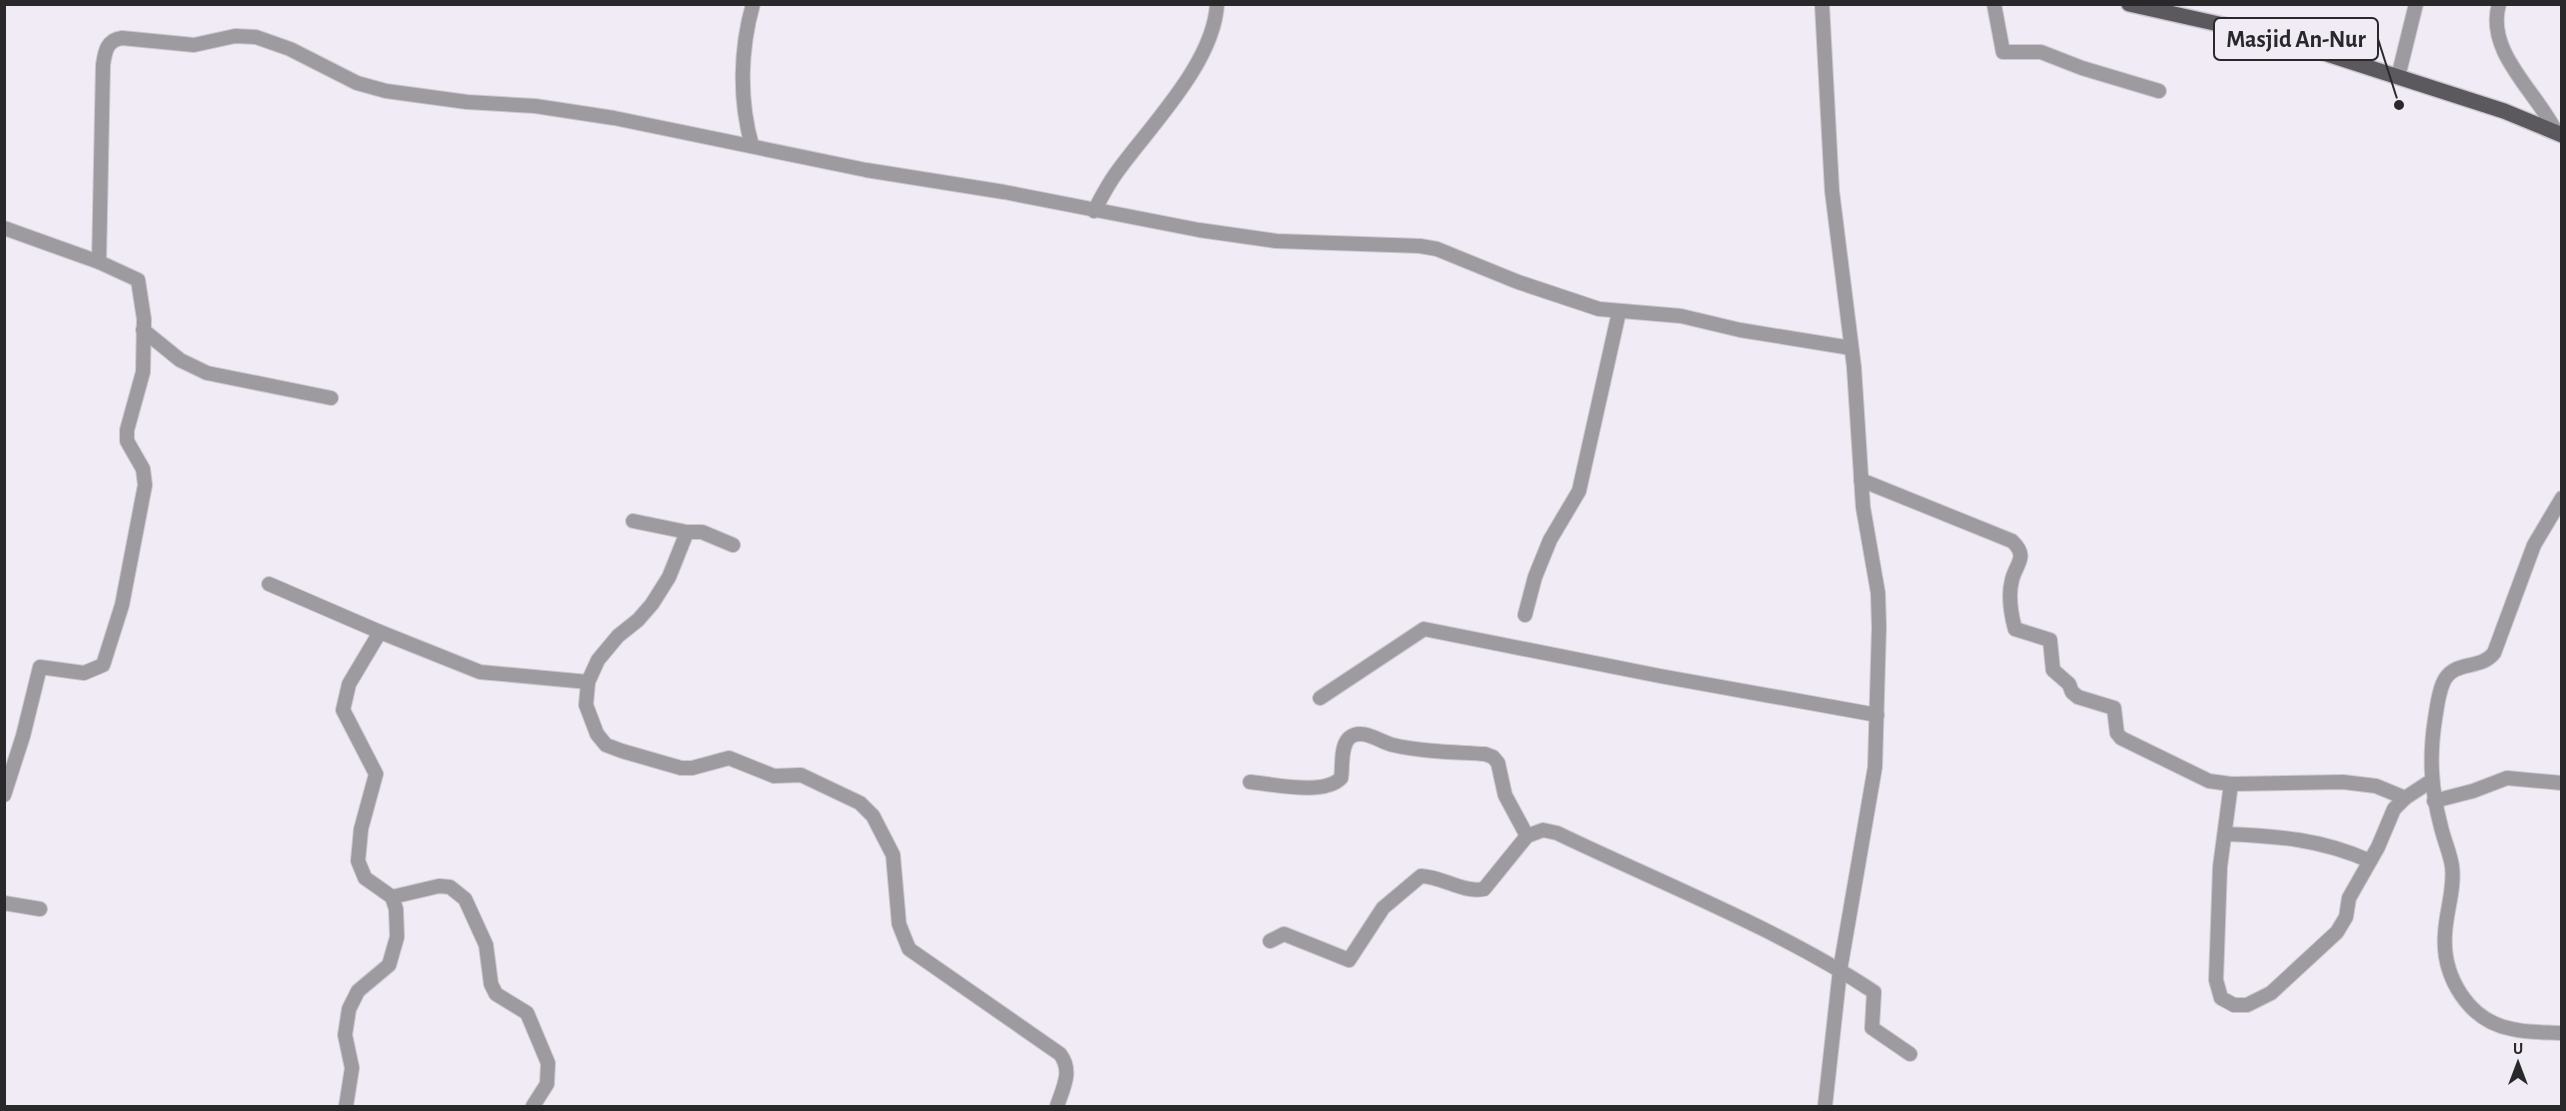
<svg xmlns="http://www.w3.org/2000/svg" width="2566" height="1111" viewBox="0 0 2566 1111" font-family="'Alegreya Sans',sans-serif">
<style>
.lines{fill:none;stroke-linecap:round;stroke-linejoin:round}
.minor-casing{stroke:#ccc8d0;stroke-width:16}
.major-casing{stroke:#ccc8d0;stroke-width:18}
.minor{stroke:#9d9b9f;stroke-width:14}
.major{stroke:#5b585e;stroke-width:15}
.leader{fill:none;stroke:#29282b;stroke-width:2}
.callout-dot{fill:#29282b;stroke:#f0ebf4;stroke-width:2}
.callout{fill:#f0ebf4;stroke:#29282b;stroke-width:2}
.callout-label{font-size:24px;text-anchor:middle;font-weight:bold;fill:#29282b}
</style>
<rect width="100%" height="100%" fill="#f0ebf4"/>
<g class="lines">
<g class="minor-casing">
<g id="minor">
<path d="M1822,4L1832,191L1854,367L1863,507L1878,593L1879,627L1875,767L1840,970L1825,1106"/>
<path d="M1994,4L2003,52H2041L2082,68L2159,91"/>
<path d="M2499,4C2485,52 2537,92 2556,132"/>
<path d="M2398,77L2416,4"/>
<path d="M752,146C739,100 740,50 753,4"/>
<path d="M1094,211C1101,198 1108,184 1117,172C1150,126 1214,63 1217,4"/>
<path d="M4,228L99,262L138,280L144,319L143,372L127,430V441L143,469L145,485L122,605L103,665L84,673L40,667L23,736L4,795"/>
<path d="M99,262L103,65C105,51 107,40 122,38L194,45L235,36L256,37L290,49L357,83L386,91L467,102L535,106L614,118L866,170L1004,192L1199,230L1276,241L1420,246L1437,249L1518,282L1599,309L1681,316L1740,330L1851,348"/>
<path d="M143,330L180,360L207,373L331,398"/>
<path d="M1861,480L2012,541C2029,557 2016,563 2012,580C2008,595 2011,614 2015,629L2050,640L2053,670L2069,684L2072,692L2078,697L2114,708L2117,733L2121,738L2209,781L2231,784L2343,782L2376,786L2405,798"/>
<path d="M2562,498L2534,545L2494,653C2480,671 2453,659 2443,683C2438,695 2437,707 2435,719C2429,757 2431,789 2441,827C2444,840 2450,853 2452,866C2455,889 2446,911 2445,934C2442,976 2468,1021 2512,1029C2528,1033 2545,1032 2562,1033"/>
<path d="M633,521L687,532"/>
<path d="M733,545L702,532H687L669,577L652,604L638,620L618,636L598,660L588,682L586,705L597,734L606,745L622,751L681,768H692L729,758L774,776L801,775L860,803L873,816L893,855L899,924L909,949L1060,1054C1073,1071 1063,1088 1057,1106"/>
<path d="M269,584L380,632L480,672L588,682"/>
<path d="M1525,615L1535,577L1550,540L1579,491L1619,312"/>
<path d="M1320,698L1424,629L1660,676L1877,715"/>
<path d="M1250,782C1273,784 1324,796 1341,778C1343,766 1340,747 1349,738C1362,727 1380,742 1393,745C1423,752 1454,752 1485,754L1493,757L1498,763L1505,795L1527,836"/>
<path d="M2231,784L2220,867L2216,980L2221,998L2234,1005H2247L2271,993L2337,932L2346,917L2349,898L2378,847L2394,809L2405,798L2431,781"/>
<path d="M2434,801L2473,791L2507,778L2562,783"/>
<path d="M2225,834C2277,836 2321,839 2370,861"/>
<path d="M392,897L439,886L450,887L465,899L486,945L491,984L496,994L527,1013L548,1063L547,1084L533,1106"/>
<path d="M4,903L40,909"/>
<path d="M1270,941L1284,934L1349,960L1383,908L1421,876C1444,877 1462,893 1484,889L1527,836L1543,830L1557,833C1661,883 1779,929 1874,992L1872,1028L1910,1054"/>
<path d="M346,1106L352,1068L345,1035L349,1009L358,991L389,965L397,937L396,909L392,897L365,878L358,861L361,829L376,774L343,710L349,684L380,632"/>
</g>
</g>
<g class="major-casing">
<path id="major" d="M2129,4L2268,35L2504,111L2562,135"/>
</g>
<use href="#minor" class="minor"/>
<use href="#major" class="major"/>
</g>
<path class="leader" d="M2399 105L2378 39"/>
<circle class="callout-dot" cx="2399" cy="105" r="6"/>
<rect class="callout" x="2214" y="18" width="164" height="42" rx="6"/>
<g class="callout-label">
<text x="2296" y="47">Masjid An-Nur</text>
</g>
<rect width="2566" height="1111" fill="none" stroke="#29282b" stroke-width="12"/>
<g transform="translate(2518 1063)" stroke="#f0ebf4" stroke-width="4.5" paint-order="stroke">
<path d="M0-4.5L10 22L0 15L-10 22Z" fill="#29282b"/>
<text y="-9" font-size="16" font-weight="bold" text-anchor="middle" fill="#29282b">U</text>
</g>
</svg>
